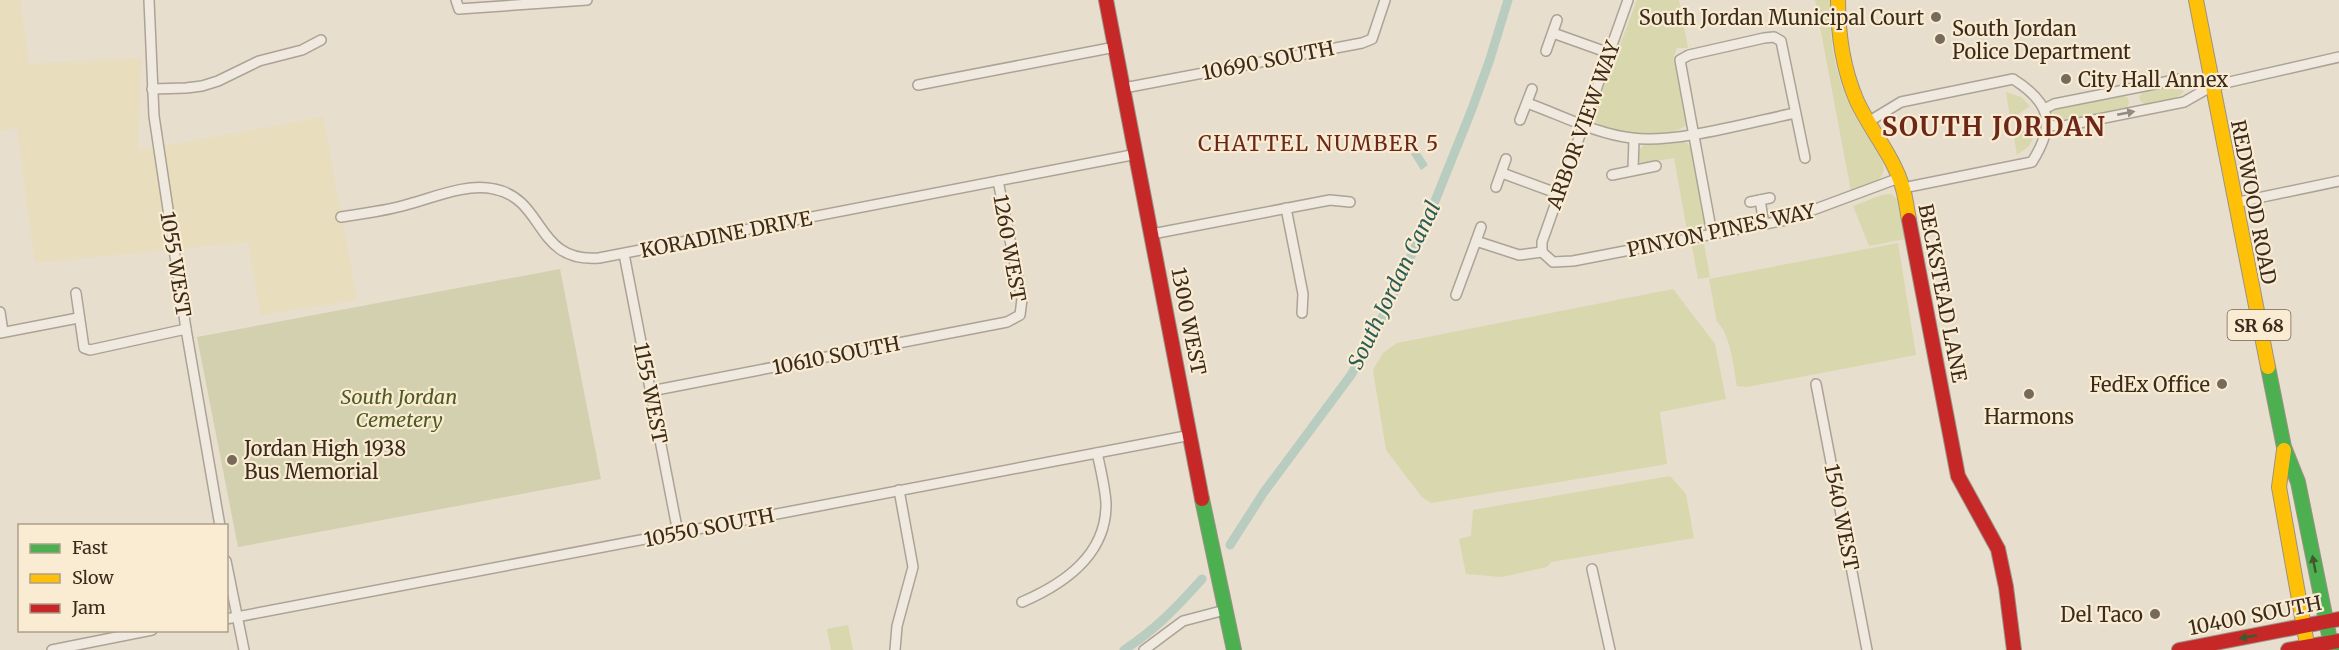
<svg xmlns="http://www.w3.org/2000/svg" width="2339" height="650" viewBox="0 0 2339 650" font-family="Merriweather,serif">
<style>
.farmland{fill:#e8ddbc}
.green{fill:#d8d7ae}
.cemetery{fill:#d2d0ae}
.water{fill:#b8ccc0}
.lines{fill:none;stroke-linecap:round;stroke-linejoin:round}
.canal{stroke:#b8ccc0;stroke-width:9}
.street-casing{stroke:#aca396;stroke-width:12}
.fast-casing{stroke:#9c9286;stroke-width:16}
.slow-casing{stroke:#9c9286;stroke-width:16}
.jam-casing{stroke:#9c9286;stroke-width:16}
.street{stroke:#efe9df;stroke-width:9}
.fast{stroke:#4caf50;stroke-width:14}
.slow{stroke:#ffc107;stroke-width:14}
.jam{stroke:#c62828;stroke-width:14}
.oneway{fill:#968a7e}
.oneway2{fill:#42592f}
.poi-dot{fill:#786a5b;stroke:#f9ecd2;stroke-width:2}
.labels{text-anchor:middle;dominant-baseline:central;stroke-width:4.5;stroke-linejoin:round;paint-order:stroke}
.shield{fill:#f9ecd2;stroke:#756553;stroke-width:1.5}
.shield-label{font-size:18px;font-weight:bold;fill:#3c2b1d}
.poi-label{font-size:20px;fill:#3c2b1d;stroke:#f9ecd2;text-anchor:end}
.street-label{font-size:20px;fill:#3c2b1d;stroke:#f9ecd2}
.park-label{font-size:20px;font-style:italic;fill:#4e5a21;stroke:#f9ecd2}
.neighbourhood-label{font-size:21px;letter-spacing:1.5px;fill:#6d2718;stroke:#f9ecd2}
.water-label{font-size:21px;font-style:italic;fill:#2a5d58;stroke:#f9ecd2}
.district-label{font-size:26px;font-weight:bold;letter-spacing:1.5px;fill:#6d2718;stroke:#f9ecd2}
</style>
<rect width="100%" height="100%" fill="#e7decd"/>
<path class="farmland" d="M0,0H20L29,64L141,58L138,151L323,117L357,300L261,315L248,242L35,263L17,128L0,131Z"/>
<g class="green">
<path d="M1637,0H1679L1688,48H1677L1673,59L1677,69L1686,125C1672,139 1617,136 1600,126C1595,123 1595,119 1594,114Z"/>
<path d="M1815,0H1831C1827,41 1838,87 1859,123C1867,138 1879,152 1884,168C1883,183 1864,186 1851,191Z"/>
<path d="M2168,87L2180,88L2184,92C2175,100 2152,109 2141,102L2139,97L2143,92Z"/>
<path d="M2006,92L2021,97L2030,106L2013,118L2010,117Z"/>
<path d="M2119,95L2127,97L2129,102L2127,108L2123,111L2059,123L2053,120L2051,112L2058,107Z"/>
<path d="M2015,129L2035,135L2029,146L2017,155L2013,131Z"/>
<path d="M1681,141L1687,143L1693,151L1706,220L1703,230L1688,236L1674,158L1643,163L1639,162C1636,156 1639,149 1644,145Z"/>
<path d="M1891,194L1897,199L1905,239L1869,246L1853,206L1882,195Z"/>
<path d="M1898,243L1916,355L1747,387L1737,386C1734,369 1730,332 1717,322L1709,279Z"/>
<path d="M1704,244L1710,277L1698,279L1692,246Z"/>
<path d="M1673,289L1715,344L1726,399L1660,412L1667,464L1431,503L1422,497L1386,450L1373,370L1383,353L1397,343Z"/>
<path d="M1670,476L1686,494L1694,538L1551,562L1547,567L1502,577L1466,574L1459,539L1471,536L1473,510Z"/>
<path d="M848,625L853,650H831L827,629Z"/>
</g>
<path class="cemetery" d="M560,269L601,479L238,547L197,337Z"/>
<path class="water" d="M1418,150L1428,165L1421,170L1411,154Z"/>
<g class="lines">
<g class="canal">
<path d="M1230,545L1264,492L1351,375L1376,331L1425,226L1472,109L1490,59L1508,0"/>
<path d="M1124,650C1155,630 1178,606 1202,579"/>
</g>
<g class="street-casing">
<g id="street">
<path d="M149,0L154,116L186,329L220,526"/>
<path d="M456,0L459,9L587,0"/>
<path d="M1553,33L1609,53"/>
<path d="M1546,51L1557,20"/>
<path d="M918,85L1115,47"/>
<path d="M2212,86L2339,57"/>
<path d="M1124,88L1362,43L1372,39L1385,0"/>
<path d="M152,89L186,88L202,86L218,81L259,61L302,50L321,40"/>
<path d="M1527,103C1561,115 1596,134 1632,138C1675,144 1751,122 1795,113"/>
<path d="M2044,109L2054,104L2180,79L2212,86L2184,102L2059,127L2048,124"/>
<path d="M1520,120L1532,89"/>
<path d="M1868,122L1901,102L2013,79C2051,103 2056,124 2032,162L1903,188"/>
<path d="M1633,169L1634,139"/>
<path d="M1502,173L1559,194"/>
<path d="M1612,175L1656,166"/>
<path d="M1496,187L1506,159"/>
<path d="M1760,200L1764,224"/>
<path d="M1750,202L1770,198"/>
<path d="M2234,203L2339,181"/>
<path d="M1286,208L1303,294L1302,313"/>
<path d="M341,217C364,213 387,211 409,204C435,197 467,183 494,189C546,199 534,263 599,258L1137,154"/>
<path d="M1152,234L1330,200L1350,202"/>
<path d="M1712,234L1680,60L1689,55L1764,38L1774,37L1781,41L1805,158"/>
<path d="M1476,241L1481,227"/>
<path d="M1542,252L1553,262L1573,261L1786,220L1899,178"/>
<path d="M1542,252V242L1559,194L1628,0"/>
<path d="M624,254L678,533"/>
<path d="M76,293L84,348L90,350L186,329"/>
<path d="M1456,295L1476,241L1519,255L1542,252"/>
<path d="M0,312L3,332"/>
<path d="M0,333L78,318"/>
<path d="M1816,384L1867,650"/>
<path d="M651,391L1007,322L1020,315L1022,299L998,181"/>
<path d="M226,561L244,650"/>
<path d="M1592,569L1610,650"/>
<path d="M1022,602C1064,584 1107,555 1106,503C1105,487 1101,470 1097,453"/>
<path d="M226,619L1191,435"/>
<path d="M52,650L152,630"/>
<path d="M895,650L897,626L913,567L899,490"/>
<path d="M1144,650L1183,621L1225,610"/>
</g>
</g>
<g class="fast-casing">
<g id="fast">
<path d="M2268,367L2284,447L2298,482L2332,650"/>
<path d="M1202,499L1234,650"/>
</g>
</g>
<g class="slow-casing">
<g id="slow">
<path d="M1838,0C1838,34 1843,68 1856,99C1869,129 1894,156 1903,189C1906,199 1907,210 1909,220"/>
<path d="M2196,0L2268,367"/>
<path d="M2284,450L2279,487L2308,650"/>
</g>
</g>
<g class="jam-casing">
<g id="jam">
<path d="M1106,0L1202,499"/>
<path d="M1909,220L1958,476L1998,549L2006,587L2014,650"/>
<path d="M2179,650L2339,619"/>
<path d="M2288,650L2339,641"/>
</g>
</g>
<use href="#street" class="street"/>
<use href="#fast" class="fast"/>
<use href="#slow" class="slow"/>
<use href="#jam" class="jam"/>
</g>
<defs><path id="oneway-solid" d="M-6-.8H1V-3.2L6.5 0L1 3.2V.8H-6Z" transform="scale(1.5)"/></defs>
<use class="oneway" href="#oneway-solid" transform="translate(2126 113) rotate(-11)"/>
<g class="oneway2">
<use href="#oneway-solid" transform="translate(2314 564) rotate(-101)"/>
<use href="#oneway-solid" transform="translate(2248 637) rotate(169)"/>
</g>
<g class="poi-dot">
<circle cx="1936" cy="17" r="6"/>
<circle cx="1940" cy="39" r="6"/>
<circle cx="2066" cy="79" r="6"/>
<circle cx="2222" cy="384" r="6"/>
<circle cx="2029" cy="394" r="6"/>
<circle cx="232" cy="460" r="6"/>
<circle cx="2155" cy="614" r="6"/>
</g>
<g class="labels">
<rect class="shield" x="2227.5" y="310" width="63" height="30" rx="4.5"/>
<g class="shield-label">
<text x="2259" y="325">SR 68</text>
</g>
<g class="poi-label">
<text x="1924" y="17">South Jordan Municipal Court</text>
<text x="1952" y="28" text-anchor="start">South Jordan<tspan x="1952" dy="23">Police Department</tspan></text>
<text x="2078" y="79" text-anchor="start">City Hall Annex</text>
<text x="2210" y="384">FedEx Office</text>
<text x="2029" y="416" text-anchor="middle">Harmons</text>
<text x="244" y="448" text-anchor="start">Jordan High 1938<tspan x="244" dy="23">Bus Memorial</tspan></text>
<text x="2143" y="614">Del Taco</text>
</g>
<g class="street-label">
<text transform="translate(1268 60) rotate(-11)">10690 SOUTH</text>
<text transform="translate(1583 125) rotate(-70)">ARBOR VIEW WAY</text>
<text transform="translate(2254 202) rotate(79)">REDWOOD ROAD</text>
<text transform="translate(1721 230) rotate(-12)">PINYON PINES WAY</text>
<text transform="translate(726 234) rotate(-11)">KORADINE DRIVE</text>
<text transform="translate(1010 248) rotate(80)">1260 WEST</text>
<text transform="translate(176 264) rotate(81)">1055 WEST</text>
<text transform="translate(1943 293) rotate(79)">BECKSTEAD LANE</text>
<text transform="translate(1189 321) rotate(79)">1300 WEST</text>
<text transform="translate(836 355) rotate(-11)">10610 SOUTH</text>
<text transform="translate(651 393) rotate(79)">1155 WEST</text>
<text transform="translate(1842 517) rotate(79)">1540 WEST</text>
<text transform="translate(709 527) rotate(-11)">10550 SOUTH</text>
<text transform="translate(2255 615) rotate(-11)">10400 SOUTH</text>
</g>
<g class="park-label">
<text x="399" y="396">South Jordan<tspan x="399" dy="23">Cemetery</tspan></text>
</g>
<g class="neighbourhood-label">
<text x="1319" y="143">CHATTEL NUMBER 5</text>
</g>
<g class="water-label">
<text transform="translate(1394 285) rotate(-64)">South Jordan Canal</text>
</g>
<g class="district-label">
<text x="1994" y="126">SOUTH JORDAN</text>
</g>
</g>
<rect x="18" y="524" width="210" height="108" fill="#f9ecd2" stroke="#ad9f8a" stroke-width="1.5"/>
<rect x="30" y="544" width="30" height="9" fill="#4caf50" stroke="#ad9f8a" stroke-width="1.5"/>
<text x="72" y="554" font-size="18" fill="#3c2b1d">Fast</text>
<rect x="30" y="574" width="30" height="9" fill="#ffc107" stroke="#ad9f8a" stroke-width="1.5"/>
<text x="72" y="584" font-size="18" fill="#3c2b1d">Slow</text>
<rect x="30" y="604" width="30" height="9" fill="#c62828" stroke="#ad9f8a" stroke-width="1.5"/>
<text x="72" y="614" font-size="18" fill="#3c2b1d">Jam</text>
</svg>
